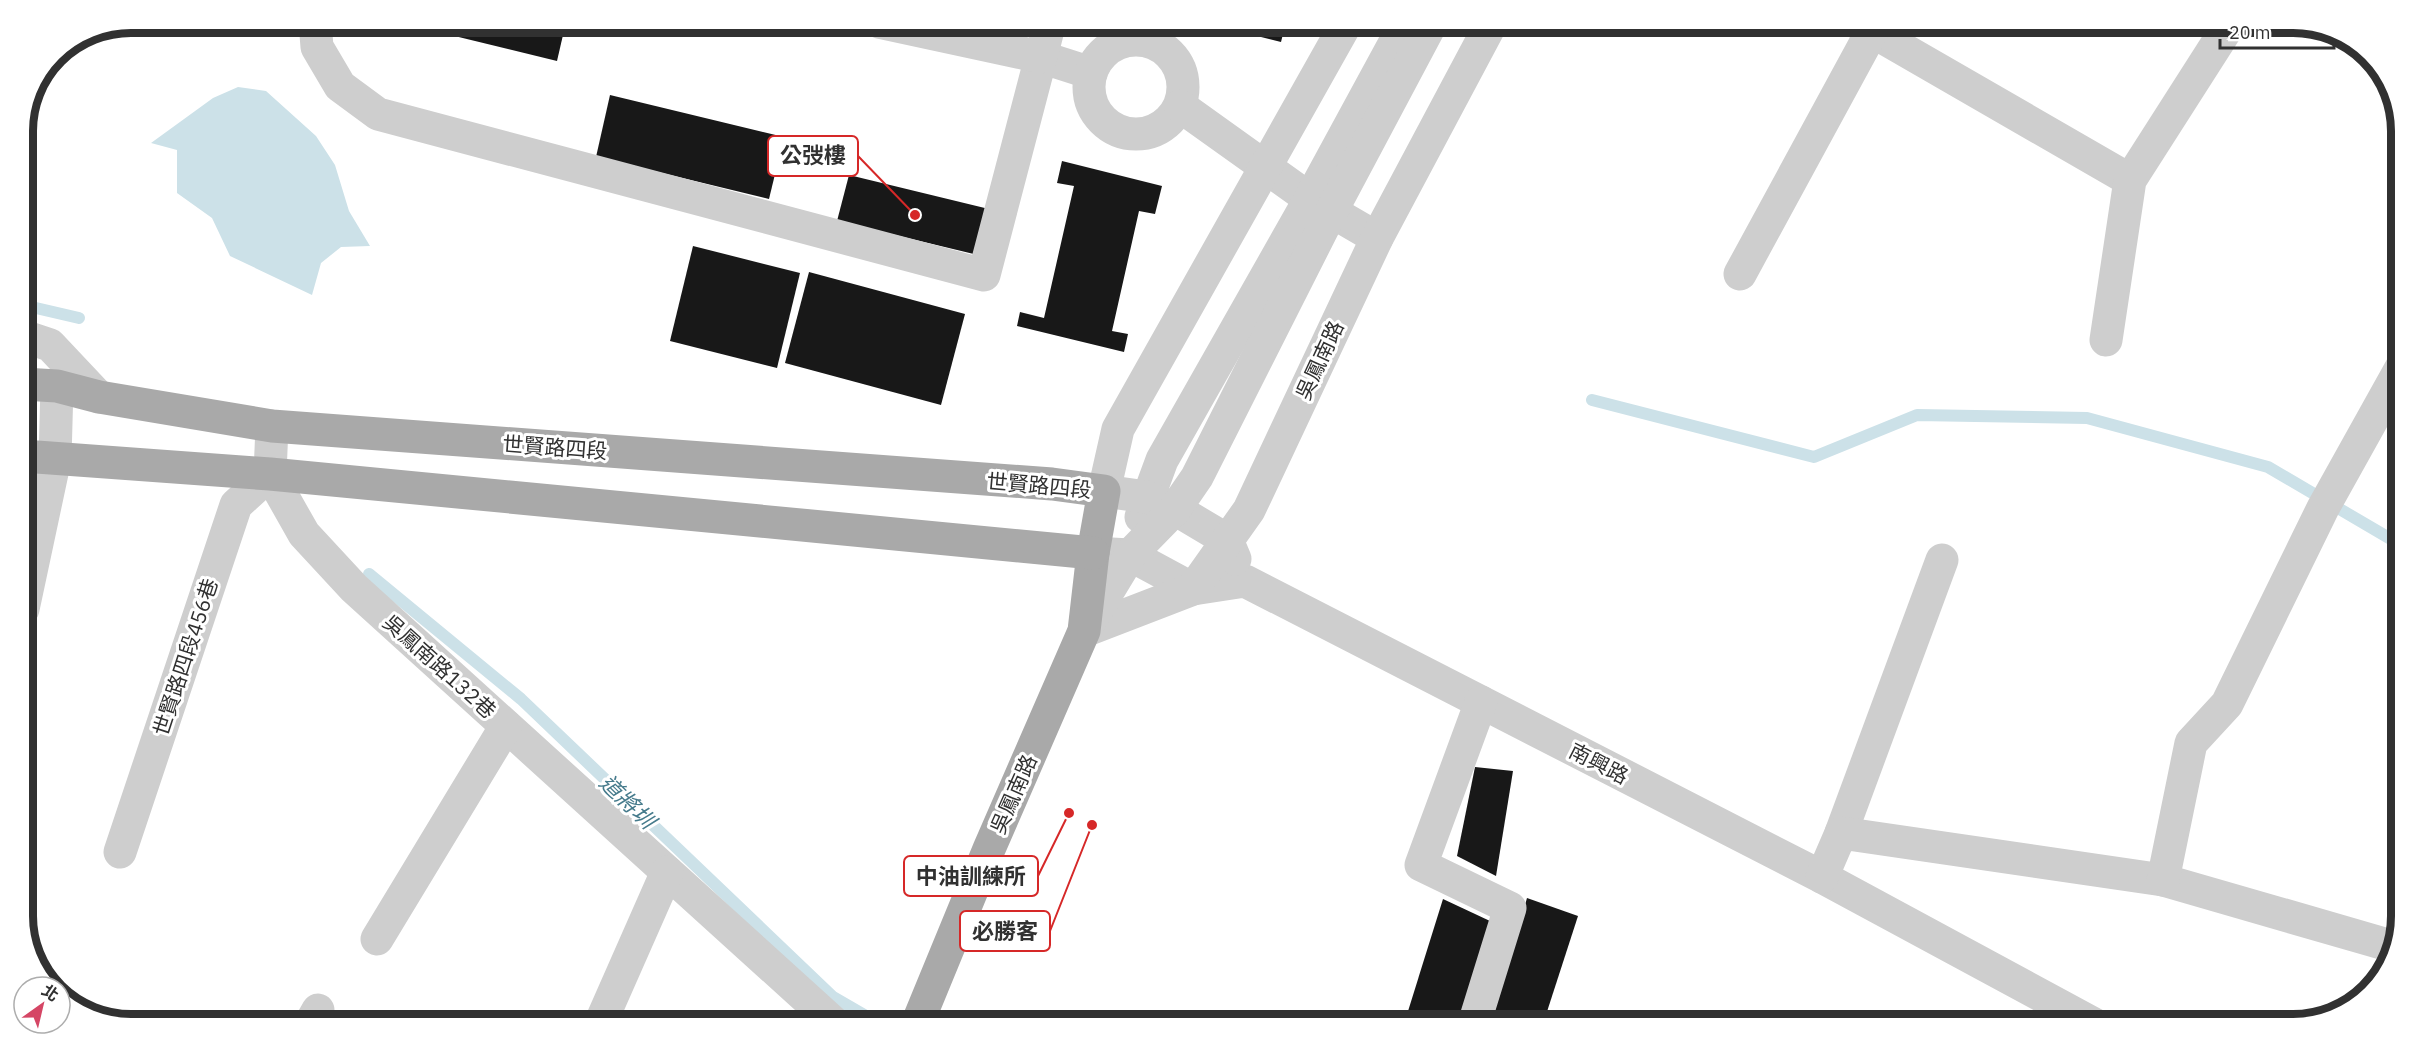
<svg xmlns="http://www.w3.org/2000/svg" width="2424" height="1047" viewBox="0 0 2424 1047" font-family="'IBM Plex Sans','Noto Sans TC',sans-serif">
<style>
.water{fill:#cce1e8}
.lines{fill:none;stroke-linecap:round;stroke-linejoin:round}
.stream{stroke:#cce1e8;stroke-width:12}
.building{fill:#181818}
.minor{stroke:#cecece;stroke-width:33}
.major{stroke:#a9a9a9;stroke-width:33}
.labels{text-anchor:middle;dominant-baseline:central;stroke-width:6;stroke-linejoin:round;paint-order:stroke}
.street-label{font-size:21px;fill:#313131;stroke:#fff}
.water-label{font-size:22px;font-style:italic;fill:#467b8c;stroke:#fff}
.rim{fill:none;stroke:#313131;stroke-width:8}
.leader{fill:none;stroke:#d62828;stroke-width:2}
.callout-dot{fill:#d62828;stroke:#fff;stroke-width:2}
.callout{fill:#fff;stroke:#d62828;stroke-width:2}
.callout-label{font-size:22px;text-anchor:middle;font-weight:bold;fill:#313131}
</style>
<rect width="100%" height="100%" fill="#fff"/>
<path class="water" d="M238,87L266,91L316,136L335,165L349,211L370,246L341,247L321,263L312,295L230,256L212,218L177,193V150L151,143L213,98Z"/>
<g class="lines">
<g class="stream">
<path d="M23,305L79,318"/>
<path d="M1592,400L1814,457L1917,415L2087,418L2268,467L2401,545"/>
<path d="M369,574L521,699L833,997L871,1019L888,1024"/>
</g>
</g>
<g class="building">
<path d="M397,22H566L557,61Z"/>
<path d="M943,22H1027L1023,42Z"/>
<path d="M1247,22H1286L1281,42L1245,33Z"/>
<path d="M610,95L784,137L769,199L596,157Z"/>
<path d="M1062,161L1162,186L1155,214L1139,211L1112,331L1128,334L1124,352L1017,326L1020,312L1044,318L1074,186L1057,183Z"/>
<path d="M849,175L993,210L982,256L837,221Z"/>
<path d="M693,246L800,273L777,368L670,341Z"/>
<path d="M809,272L965,314L941,405L785,363Z"/>
<path d="M1475,767L1513,771L1496,876L1457,856Z"/>
<path d="M1527,898L1578,916L1543,1024H1491Z"/>
<path d="M1443,899L1490,921L1458,1024H1404Z"/>
</g>
<g class="lines">
<g class="minor">
<path d="M315,22L317,47L340,86L378,114L984,275L1041,57L1091,73"/>
<path d="M879,22L1041,57L1050,22"/>
<path d="M1856,22L2130,180"/>
<circle cx="1136" cy="87" r="47"/>
<path d="M1180,106L1310,199L1377,238"/>
<path d="M1740,274L1877,22"/>
<path d="M23,336L50,345L99,397"/>
<path d="M2106,340L2130,180L2231,22"/>
<path d="M272,426L270,474L304,534L354,588L835,1024"/>
<path d="M1141,517L1162,460L1310,199L1406,22"/>
<path d="M1093,553L1130,555L1193,589L1245,581L1822,877L2094,1024"/>
<path d="M1235,559L1227,540L1175,509L1147,497L1104,491L1118,429L1347,22"/>
<path d="M23,609L55,459L57,386"/>
<path d="M1084,631L1193,589L1249,510L1377,238L1492,22"/>
<path d="M1084,631L1130,555L1175,509L1197,477L1331,212L1432,22"/>
<path d="M1841,833L1942,560"/>
<path d="M120,852L236,505L270,474"/>
<path d="M1822,877L1841,833L2163,880L2395,947"/>
<path d="M2163,880L2191,743L2227,704L2323,508L2401,368"/>
<path d="M377,939L506,726"/>
<path d="M310,1024L318,1010"/>
<path d="M600,1024L667,872"/>
<path d="M1474,1024L1510,908L1421,865L1481,702"/>
</g>
<g class="major">
<path d="M23,384L57,386L99,397L272,426L1052,484L1104,491L1093,553L1084,631L989,849L917,1024"/>
<path d="M23,456L270,474L1093,553"/>
</g>
</g>
<g class="labels">
<g class="street-label">
<text transform="translate(1319 360) rotate(-65)">吳鳳南路</text>
<text transform="translate(555 447) rotate(4)">世賢路四段</text>
<text transform="translate(1039 485) rotate(5)">世賢路四段</text>
<text transform="translate(185 657) rotate(-72)">世賢路四段456巷</text>
<text transform="translate(440 666) rotate(42)">吳鳳南路132巷</text>
<text transform="translate(1599 763) rotate(27)">南興路</text>
<text transform="translate(1013 794) rotate(-66)">吳鳳南路</text>
</g>
<g class="water-label">
<text transform="translate(628 801) rotate(44)">道將圳</text>
</g>
</g>
<path d="M0 0H2424V1047H0ZM131 33H2293A98 98 0 0 1 2391 131V916A98 98 0 0 1 2293 1014H131A98 98 0 0 1 33 916V131A98 98 0 0 1 131 33Z" fill="#fff" fill-rule="evenodd"/>
<path class="rim" d="M131 33H2293A98 98 0 0 1 2391 131V916A98 98 0 0 1 2293 1014H131A98 98 0 0 1 33 916V131A98 98 0 0 1 131 33Z"/>
<path class="leader" d="M915 215L858 156M1069 813L1038 876M1092 825L1050 931"/>
<g class="callout-dot">
<circle cx="915" cy="215" r="6"/>
<circle cx="1069" cy="813" r="6"/>
<circle cx="1092" cy="825" r="6"/>
</g>
<g class="callout">
<rect x="768" y="136" width="90" height="40" rx="6"/>
<rect x="904" y="856" width="134" height="40" rx="6"/>
<rect x="960" y="911" width="90" height="40" rx="6"/>
</g>
<g class="callout-label">
<text x="813" y="163">公弢樓</text>
<text x="971" y="884">中油訓練所</text>
<text x="1005" y="939">必勝客</text>
</g>
<g transform="translate(42 1005) rotate(34)"><circle r="28" fill="#ffffff" stroke="#adadad" stroke-width="1.5"/>
<path d="M0-4.5L10 22L0 15L-10 22Z" fill="#d54665"/>
<text y="-9" font-size="16" font-weight="bold" text-anchor="middle" fill="#313131">北</text>
</g>
<path d="M2220 39v9h114v-9" fill="none" stroke="#313131" stroke-width="3"/>
<text x="2229" y="39" font-size="18" fill="#313131" stroke="#ffffff" stroke-width="4.5" paint-order="stroke">20 m</text>
</svg>
